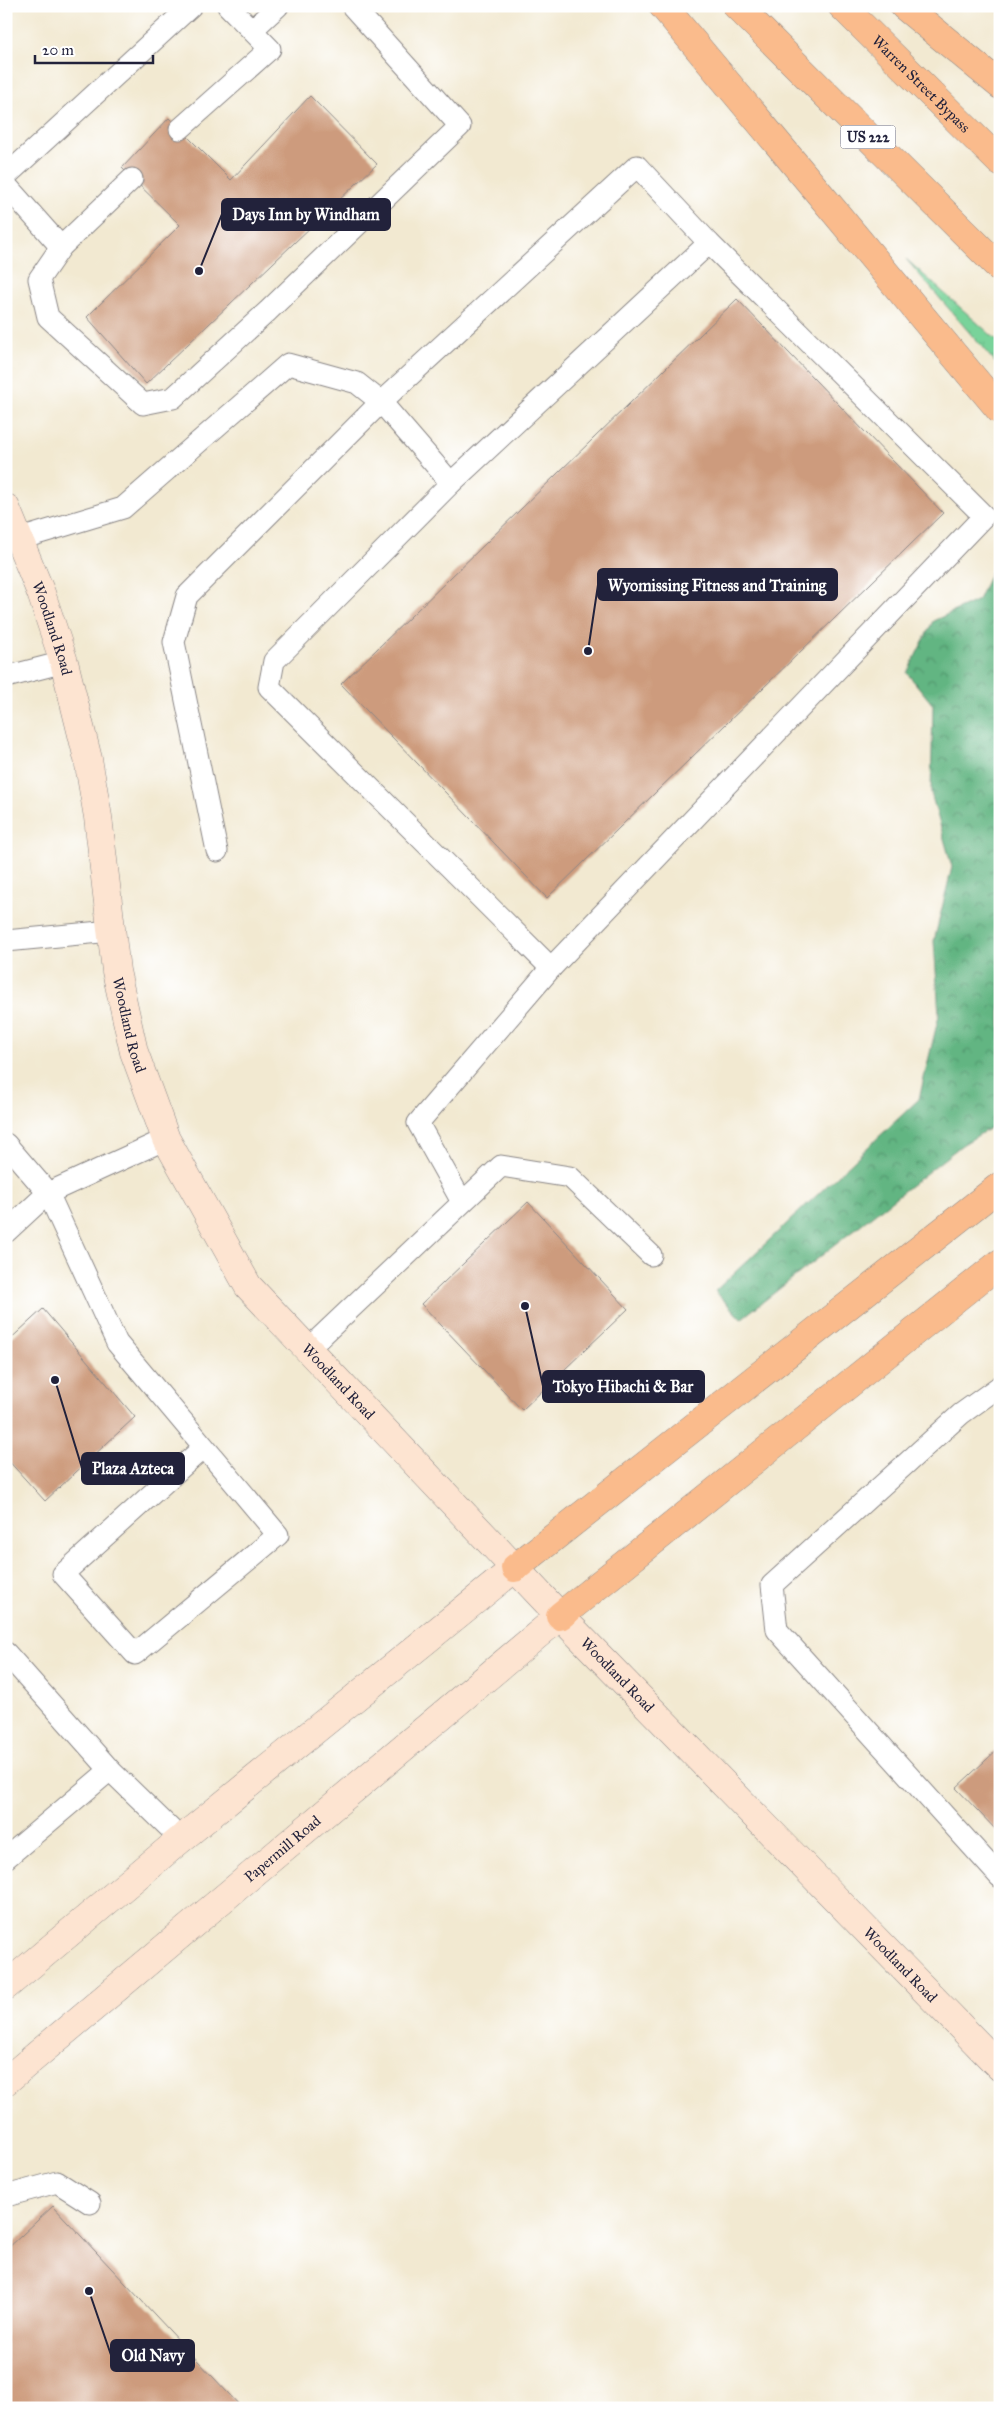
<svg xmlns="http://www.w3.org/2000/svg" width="1006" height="2414" viewBox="0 0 1006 2414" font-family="'IM FELL Great Primer',serif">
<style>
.grass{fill:url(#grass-tufts);stroke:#4e7a6a}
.forest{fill:url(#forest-crowns);stroke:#426c5e}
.building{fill:#cd9b7d}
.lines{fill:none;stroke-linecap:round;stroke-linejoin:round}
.lane-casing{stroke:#8a8686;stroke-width:23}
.secondary-casing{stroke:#8a8686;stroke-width:29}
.highway-casing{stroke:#8a8686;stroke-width:29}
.lane{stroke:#fff;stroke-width:21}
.secondary{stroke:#fde4d1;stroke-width:28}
.highway{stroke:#fabb8c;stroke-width:28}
.labels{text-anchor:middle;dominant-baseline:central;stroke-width:5;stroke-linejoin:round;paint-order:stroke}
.shield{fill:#fff;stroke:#646476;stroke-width:1}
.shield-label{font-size:14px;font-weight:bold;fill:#22223b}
.street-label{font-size:15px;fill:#22223b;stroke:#fff}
.leader{fill:none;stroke:#22223b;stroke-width:2}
.callout-dot{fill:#22223b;stroke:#fff;stroke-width:2}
.callout{fill:#22223b;stroke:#22223b;stroke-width:2}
.callout-label{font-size:16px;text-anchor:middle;font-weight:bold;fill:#fff}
</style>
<defs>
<pattern id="grass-tufts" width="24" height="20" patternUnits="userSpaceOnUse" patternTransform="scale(1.25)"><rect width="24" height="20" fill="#79d39a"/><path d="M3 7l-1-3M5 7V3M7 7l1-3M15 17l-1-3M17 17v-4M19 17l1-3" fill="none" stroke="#68b586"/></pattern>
<pattern id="forest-crowns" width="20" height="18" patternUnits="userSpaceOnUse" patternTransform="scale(1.25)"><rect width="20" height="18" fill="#62b582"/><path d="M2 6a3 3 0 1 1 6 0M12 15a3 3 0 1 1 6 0" fill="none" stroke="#50936c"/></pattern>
</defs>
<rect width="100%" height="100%" fill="#fff"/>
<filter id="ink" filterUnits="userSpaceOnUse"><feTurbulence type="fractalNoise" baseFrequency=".02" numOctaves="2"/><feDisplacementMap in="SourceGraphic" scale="10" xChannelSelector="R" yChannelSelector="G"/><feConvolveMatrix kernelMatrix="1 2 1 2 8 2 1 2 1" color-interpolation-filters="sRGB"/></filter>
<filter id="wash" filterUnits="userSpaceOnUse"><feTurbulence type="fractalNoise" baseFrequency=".0096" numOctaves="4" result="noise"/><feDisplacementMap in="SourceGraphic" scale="20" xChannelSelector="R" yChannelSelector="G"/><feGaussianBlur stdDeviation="1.12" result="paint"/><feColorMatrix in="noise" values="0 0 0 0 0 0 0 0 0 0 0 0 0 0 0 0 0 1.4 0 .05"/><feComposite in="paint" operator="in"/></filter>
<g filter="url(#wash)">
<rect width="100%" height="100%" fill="#f2e9d1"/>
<path class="grass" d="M906,259L1000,343V368Z"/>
<path class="forest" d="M1000,552V1122L962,1145L741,1319L715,1291L919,1099L939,1015L934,941L952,867L931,793L933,705L907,673L933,621L978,600Z"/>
<g id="blocks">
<g class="building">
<path d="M310,96L377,164L146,384L87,317L180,225L122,168L169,118L231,180Z"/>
<path d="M737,299L943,513L547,898L341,684Z"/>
<path d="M528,1202L628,1309L522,1410L421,1304Z"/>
<path d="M43,1309L135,1417L45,1501L6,1458V1343Z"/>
<path d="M1000,1747V1834L956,1788Z"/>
<path d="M53,2206L242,2408H6V2250Z"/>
</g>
</g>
</g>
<g filter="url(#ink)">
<use href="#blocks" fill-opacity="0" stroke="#8a8686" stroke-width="1"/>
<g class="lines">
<g class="lane-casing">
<g id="lane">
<path d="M252,30L278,6"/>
<path d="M180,129L270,49L228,6"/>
<path d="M6,176L191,6"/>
<path d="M6,185L61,247L132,179"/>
<path d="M61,247L39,279L48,317L143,404L173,398L268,311L460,126L352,6"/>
<path d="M20,539L123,508L288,364L357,383L381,402L451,483"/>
<path d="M6,677L64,662"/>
<path d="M217,851L174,642L187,596L381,402L637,166L709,243L451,483L274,661L269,687L551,968"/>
<path d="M6,941L111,931"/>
<path d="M6,1144L48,1193L117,1343L278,1535L135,1654L63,1574L204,1447"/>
<path d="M462,1202L418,1123L551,968L984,516L709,243"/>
<path d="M6,1232L48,1193L166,1139"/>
<path d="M308,1349L501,1166L570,1177L651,1255"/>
<path d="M1000,1386L961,1414L772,1585L777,1630L1000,1877"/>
<path d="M6,1653L110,1770L181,1839"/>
<path d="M6,1858L110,1770"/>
<path d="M6,2196L57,2182L90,2203"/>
</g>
</g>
<g class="secondary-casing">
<g id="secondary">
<path id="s1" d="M6,508L41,593L64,662L88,759L98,817L116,971L134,1052L166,1139L248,1286L560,1616L1000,2067"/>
<path d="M6,1986L181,1839L515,1568"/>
<path id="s2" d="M6,2081L560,1616"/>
</g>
</g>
<g class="highway-casing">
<g id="highway">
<path d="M663,6L1000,410"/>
<path d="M737,6L1000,268"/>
<path id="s3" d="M842,6L1000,162"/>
<path d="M904,6L1000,85"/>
<path d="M515,1568L1000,1186"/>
<path d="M560,1616L1000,1263"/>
</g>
</g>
<use href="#lane" class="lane"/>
<use href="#secondary" class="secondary"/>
<use href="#highway" class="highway"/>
</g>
</g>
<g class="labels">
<rect class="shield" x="840.5" y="125.5" width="55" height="23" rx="4"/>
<g class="shield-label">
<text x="868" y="137">US 222</text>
</g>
<g class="street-label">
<text stroke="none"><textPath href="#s3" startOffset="111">Warren Street Bypass</textPath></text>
<text stroke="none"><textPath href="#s1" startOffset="129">Woodland Road</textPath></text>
<text stroke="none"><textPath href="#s1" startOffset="534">Woodland Road</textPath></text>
<text stroke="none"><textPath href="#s1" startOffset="954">Woodland Road</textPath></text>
<text stroke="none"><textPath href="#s1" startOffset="1359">Woodland Road</textPath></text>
<text stroke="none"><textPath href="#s2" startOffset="361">Papermill Road</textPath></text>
<text stroke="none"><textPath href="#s1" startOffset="1764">Woodland Road</textPath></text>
</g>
</g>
<path class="leader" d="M199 271L222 214M588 651L598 585M525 1306L543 1386M55 1380L82 1468M89 2291L111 2355"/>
<g class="callout-dot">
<circle cx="199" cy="271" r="5"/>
<circle cx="588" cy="651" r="5"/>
<circle cx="525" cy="1306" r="5"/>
<circle cx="55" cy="1380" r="5"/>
<circle cx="89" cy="2291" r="5"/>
</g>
<g class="callout">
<rect x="222" y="199" width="168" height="31" rx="5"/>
<rect x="598" y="569" width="239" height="31" rx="5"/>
<rect x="543" y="1371" width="161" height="31" rx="5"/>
<rect x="82" y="1453" width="102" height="31" rx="5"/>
<rect x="111" y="2340" width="83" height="31" rx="5"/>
</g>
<g class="callout-label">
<text x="306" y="220">Days Inn by Windham</text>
<text x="717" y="591">Wyomissing Fitness and Training</text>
<text x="623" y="1392">Tokyo Hibachi &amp; Bar</text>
<text x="133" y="1474">Plaza Azteca</text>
<text x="153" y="2361">Old Navy</text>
</g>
<rect width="1006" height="2414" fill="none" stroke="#fff" stroke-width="25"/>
<path d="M35 55v8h118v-8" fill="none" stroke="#22223b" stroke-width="2.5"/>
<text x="42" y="55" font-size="15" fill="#22223b" stroke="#ffffff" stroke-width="4" paint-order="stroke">20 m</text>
</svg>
